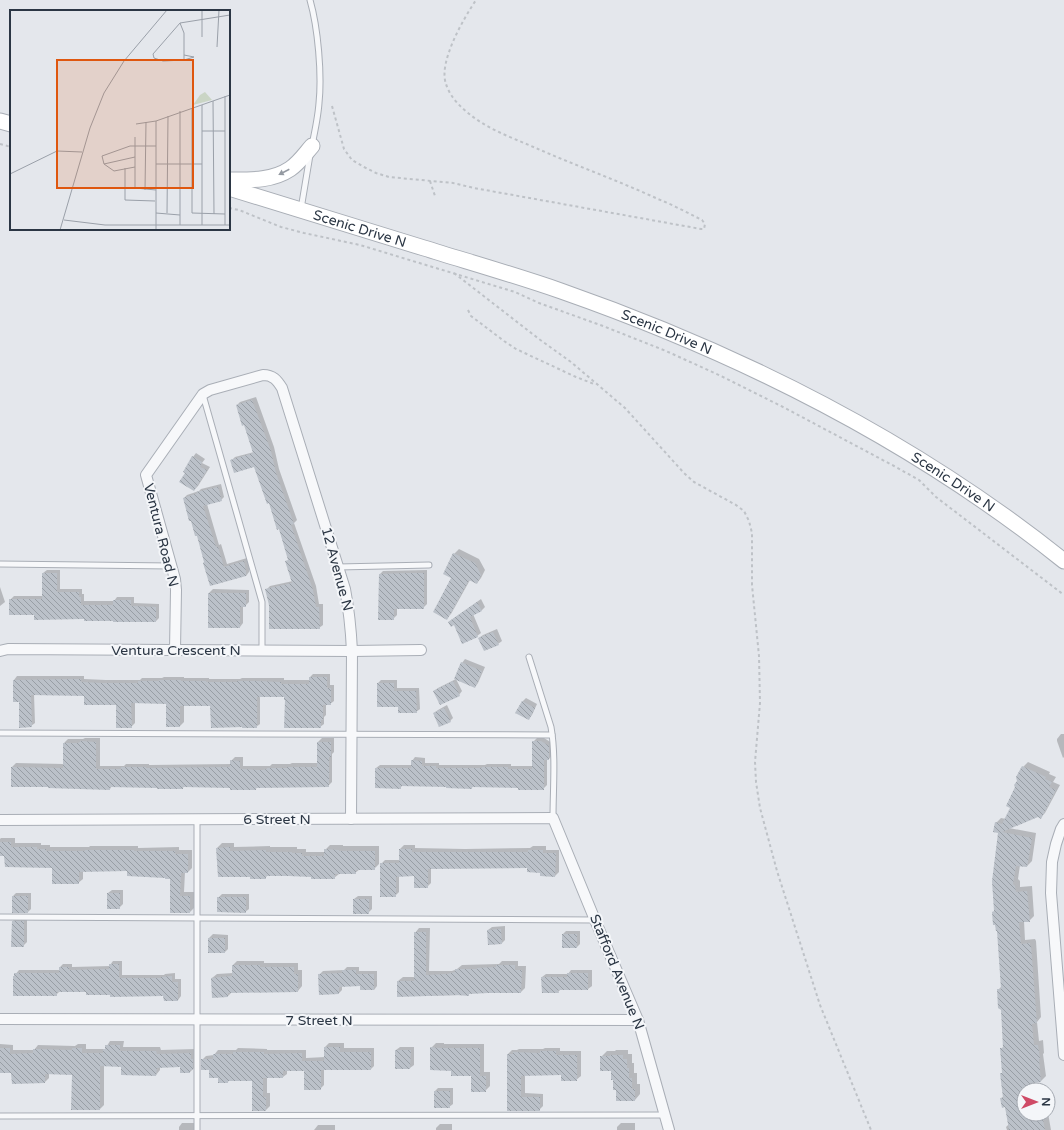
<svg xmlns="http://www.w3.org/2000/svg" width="1064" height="1130" viewBox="0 0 1064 1130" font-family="'Varela Round',sans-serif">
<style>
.shadow{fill:#0003}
.building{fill:url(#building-back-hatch)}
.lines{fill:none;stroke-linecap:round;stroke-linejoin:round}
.lane-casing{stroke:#a9aeb6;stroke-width:7}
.street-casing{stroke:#a9aeb6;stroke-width:12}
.secondary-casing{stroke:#a9aeb6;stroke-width:17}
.path{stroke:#bec2c7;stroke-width:2;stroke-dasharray:3 3;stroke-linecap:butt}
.lane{stroke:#f7f8fa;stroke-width:5}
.street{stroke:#f7f8fa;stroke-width:10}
.secondary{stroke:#fff;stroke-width:15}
.oneway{fill:#959aa2}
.labels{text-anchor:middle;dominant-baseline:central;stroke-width:4;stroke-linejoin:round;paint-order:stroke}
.street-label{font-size:14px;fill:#2b3644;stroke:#f4f6f9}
.inset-road{fill:none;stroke:#9aa0a9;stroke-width:1}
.view{fill:#df570f;fill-opacity:0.15;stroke:#df570f;stroke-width:2}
.inset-edge{fill:none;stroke:#2b3644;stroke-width:2}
</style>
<defs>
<pattern id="building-back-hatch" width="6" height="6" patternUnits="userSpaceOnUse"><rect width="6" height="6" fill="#bbc1c9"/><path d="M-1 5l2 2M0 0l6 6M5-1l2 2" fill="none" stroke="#989ea5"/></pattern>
</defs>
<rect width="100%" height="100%" fill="#e4e7ec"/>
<g class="shadow">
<path d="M256,397L274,447L279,469L297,520L294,523L316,586L319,604H323V625L319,628L270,605L267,589L270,586L293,581L289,559L279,528L255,466L231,461L235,457L254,452L245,424L237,405L240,402Z"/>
<path d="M196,453L205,459L202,463L210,467L198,486L194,490L186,473L193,457Z"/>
<path d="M221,484L224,497L221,500L207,504L219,545L221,544L227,564L247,558L249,567V572L246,576L205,562L197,534L184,498L187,495L199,491L201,489Z"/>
<path d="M459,549L479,559L485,570L481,578L477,583L470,580L451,614L446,618L453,578L454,554Z"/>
<path d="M47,570H60V589H82V594H84V601H114L117,597H134V603L159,604V618L156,621L114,620L35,614L10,600L14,596H43V573Z"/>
<path d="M427,570V604L423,608H397V615L393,619L380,574L383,571Z"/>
<path d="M0,587L5,602L0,606Z"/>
<path d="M213,589L249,590V602L245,606H243V623L240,627L209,626V593Z"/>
<path d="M481,599L485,607L482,610L473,614L481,633L477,636L453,619Z"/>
<path d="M497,629L502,641L498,644L479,638L483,635Z"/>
<path d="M465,659L485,667L478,683L475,687L456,679L462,691L459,695L434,691L438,688L456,679L462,663Z"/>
<path d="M313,674H330V685H334V701L330,704H326V715L324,717V724L320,727L286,699L285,696H260V724L256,727L243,726L211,705H184V722L180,726H167V703L135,702V723L131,727L117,704L85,695L34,694L35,723L31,726L20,701H14V680L17,676H84V679L106,680H140L142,678H162L164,677H184V678H209V679H240L242,678H284V680H310V677Z"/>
<path d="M381,680H397V688H419L420,709L416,712L399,706L378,683Z"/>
<path d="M526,698L537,704L532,715L528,719L522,702Z"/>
<path d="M447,705L453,718L450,721L434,713L438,710Z"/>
<path d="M1061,734H1064V757L1063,758L1057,741V739Z"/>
<path d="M85,738H100V766H124L126,764H149V765L231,764V761L235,757H243V766H270L272,764H290L292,763H318V742L322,738H334V752L332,754V782L328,786L257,787L256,789L231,787L184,786L183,788L112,786L110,789L12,767L16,763L64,764V743L68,739H83Z"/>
<path d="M537,738H544L552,743V755L549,759H547V785L543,789L519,787L473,786L472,788L447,786L403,785L400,788L376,768L380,765H412V761L415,757L425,758V763H439V765H485L487,764H511V766H533V742Z"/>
<path d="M1028,762L1050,772L1049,774L1056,777L1053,782L1060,785L1045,813L1040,818L1038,816L1009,828L1036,833L1032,861L1027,866L1020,865L1018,879L1020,881V887L1032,886L1034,916L1029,921H1024L1025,940L1035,939L1036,941L1041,1017L1037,1022L1039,1041L1043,1040L1044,1053L1043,1054L1046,1076L1041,1081H1035L1036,1090H1024V1114H1048V1113L1051,1130H1007L1006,1127L1009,1124L1005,1106L1001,1098L1004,1096L1002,1073L1003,1072L1002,1048L1004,1046L1002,1010L998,990L1002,986L998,930L995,911L999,832L996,823L1001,818L1006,819L1011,807L1023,767Z"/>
<path d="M1,838H15V843H41V845H50V847H89L90,846H138V848L179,847V850H192V868L188,872H185L184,892H194V908L190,912H171V878L128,870L83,871V879L78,883L53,867L5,855H0V839Z"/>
<path d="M222,843H234V847L270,846V847H297V849H306V852H325V850L330,845H343V846H379V864L374,869H360L355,873L339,874L334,878L312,876L268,875L265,878L251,876L217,848Z"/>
<path d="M404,845H415V848L465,849L530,848L533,846H546V850H559V872L555,876L541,875V872L528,867L431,868V883L427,887L415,875H399V892L395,896L381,864L385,860H400V849Z"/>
<path d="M112,890H123V904L119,908L108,893Z"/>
<path d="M16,893H31V909L28,912L13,896Z"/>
<path d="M222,894H249V909L245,912L218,898Z"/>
<path d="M358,896H372V909L368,913L354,899Z"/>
<path d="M16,918H27V942L23,946L13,921Z"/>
<path d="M505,926V940L502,943L488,930L492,927Z"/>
<path d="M419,928H430L429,971H452L457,969L462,965L499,964L502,961H518V966H526L525,988L521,992L470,993L468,995L398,996V981L403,977H415V933Z"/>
<path d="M566,931H580V944L577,947L563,934Z"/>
<path d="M213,934L228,935V949L225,952H209V938Z"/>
<path d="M113,961H122V975H164L165,974L175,973V979H181V996L178,1000L164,995L111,994L87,991H60L56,995L14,976L19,970H60V967L63,964H72V967L110,966V965Z"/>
<path d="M237,961H264V963H298V970H302V986L298,991L232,992L228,996L212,978L217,974L233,973V965Z"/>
<path d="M347,967H359V971H377V986L374,990L361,985L342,986V990L339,993L319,975L323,971L344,970Z"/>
<path d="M571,970H592V986L588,989H561L558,992L542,977L546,974H568Z"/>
<path d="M110,1041H124L123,1047H160L161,1050L195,1049L197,1065L190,1072L181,1066H160V1070L156,1075L122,1066L104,1065V1105L100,1109L73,1074L49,1073V1078L45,1082L12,1072H0V1044L13,1045V1050H34L38,1045L75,1046L78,1044H86V1049H105Z"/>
<path d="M329,1043H344V1048H374V1066L370,1070L324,1069V1085L320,1089L305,1070H287V1074L283,1077H267V1093H270V1106L266,1110L253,1080H229L228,1082L219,1078L210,1069L202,1060L206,1056L214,1055L218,1050H236L238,1048L267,1049V1050H306V1058L325,1057V1047Z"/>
<path d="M436,1043H444V1044H484V1072H490V1086L485,1091L472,1075L452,1070L431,1048Z"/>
<path d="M400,1047H414V1065L410,1068H396V1050Z"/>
<path d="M545,1048H560V1051H581V1076L576,1080L562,1074L525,1075V1093L543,1094V1106L539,1110H508V1054L512,1050H517L519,1049H543Z"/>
<path d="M616,1050H628V1054H632V1063H634V1073H637V1084H640V1094L635,1100L617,1089L612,1070L601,1057L607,1051H615Z"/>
<path d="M438,1088H453V1104L449,1107L435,1091Z"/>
<path d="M182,1123H196V1130H179V1127Z"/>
<path d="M621,1123H635V1130H617V1127Z"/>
<path d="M440,1124H452V1130H436V1128Z"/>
<path d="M318,1125H335V1130H314Z"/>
</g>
<g class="building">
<path d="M252,400L271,451L276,473L294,524L291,525L313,590L316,607H319L320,629H269V605L265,589L292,583L285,561L288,560L279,529L277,530L269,503L267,504L254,467L234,473L230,460L253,453L244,425L242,426L236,405Z"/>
<path d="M192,456L202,462L200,467L207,470L194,491L179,482L185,473L183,472Z"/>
<path d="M218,487L222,501L203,506L216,547H218L224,567L244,561L246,571V576L210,586L203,563L204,562L197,536H195L191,521H189L183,498L198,493L196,492Z"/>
<path d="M453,553L475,563L481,575L477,584L469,580L447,620L433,612L451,578L443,574Z"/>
<path d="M42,573H57V592H79V597H81V605H113V600H131V606L156,607V622H113V621H84V619L34,620V615H9V599H42Z"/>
<path d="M409,573H424V609H394V620H378L379,574Z"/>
<path d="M208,593H246V607H240V628H208Z"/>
<path d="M477,602L482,611L470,617L478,637L462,644L454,625L451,627L448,622Z"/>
<path d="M493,632L499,645L484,651L478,638Z"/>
<path d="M461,662L482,671L475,688L454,679Z"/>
<path d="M309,677H327V688H331V705H323V720H321V728H284L285,700H284V697H257V728H242V727L211,728L210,706H180V727H166V704L131,703L132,728H116V705H84V696L31,695L32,727L19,728V702H13V680L81,679V682L102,683H138V681H159V680H181V681H206V682H237V681H256L281,682V684H309Z"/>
<path d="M453,681L460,696L440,705L433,691Z"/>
<path d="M377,683H394V691H416L417,713H398V707H377Z"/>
<path d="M522,701L535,708L529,720L515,713Z"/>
<path d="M444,708L451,722L439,727L433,713Z"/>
<path d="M81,741L96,742V769H121V767H146V768L230,767V760L240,761V769L262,770L267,769V768H287V767H317V742H331V757H329V787L256,788V790H230V788L183,787V789H157V788L110,787V790L48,788V787H11V767L63,768V743H78Z"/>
<path d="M532,741H541L549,746V760H544V790H518V788L472,787V789L446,788V787L401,786V789L375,788V768H411V760L422,761V766H436V768H482V767H508V769H532Z"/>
<path d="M1022,766L1046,777L1045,779L1052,782L1049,787L1056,790L1041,819L1038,817L1002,832L1032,838L1027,867L1016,866L1013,884L1015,886L1016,892L1027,891L1030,922H1019L1021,944L1030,943V946H1031L1037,1023L1032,1024L1034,1045H1038L1040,1059H1039L1041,1082L1030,1083L1031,1087H1024V1114H1042L1045,1130H1009L1005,1107L1002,1108L1000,1098H1003L1000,1073H1002L1000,1048H1003L1001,1010L998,1008L997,989H1001L997,931H996L995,925H993L992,912L994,911L992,881L998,833L993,832L995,822L1002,824L1010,808L1006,806L1015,787L1014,785L1017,781L1016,777Z"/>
<path d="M0,842H11V847H37V849H46V851H85V850H134V851H175V854H188V873H181L180,896H190V913H170V879H165V878L127,876V871L79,872V884H52V868L5,867L4,856H0Z"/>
<path d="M230,847V851L266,850V852H292V853H302V856H324V849L339,850V851H375V870H356V874H335V879H311V877L288,876H266V879H250V877H218L216,848Z"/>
<path d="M399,849H412V852H528V850H543V853H556L555,877L540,876V873L527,872V868L428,869V888H414V876L396,877V897H380V863H399Z"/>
<rect x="107" y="893" width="13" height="16"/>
<rect x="12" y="896" width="16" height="17"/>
<path d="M217,897H246V913L217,912Z"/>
<rect x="353" y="899" width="16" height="15"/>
<path d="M12,921H24V947H11Z"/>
<path d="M501,929L502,944L488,945L487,930Z"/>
<path d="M414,932H426V975L447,974L455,972V969H477V968L496,967V965H515V970H522L521,993H488L469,994V996L458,995L397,997V981H414Z"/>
<rect x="562" y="934" width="15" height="14"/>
<rect x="208" y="938" width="17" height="15"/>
<path d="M109,964H119V978H161V977L172,976V982H178V1001H164L163,996L110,997V995H86V992H57V996H13V976H14V973H59V967H69V970L109,969Z"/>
<path d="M232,965H260V967H294V974H298V992L228,993V997L212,998L211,978L232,976Z"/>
<path d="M342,970H356V974H374V990H360V986L339,987V994L319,995L318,974L342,973Z"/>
<path d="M567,973H588V990H558L559,993H542L541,977H567Z"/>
<path d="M105,1045H120V1051H156L157,1054L191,1053V1059H193V1070H190V1073H180V1067L157,1068L156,1076L121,1075V1067L100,1066V1110H71L72,1075L45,1074V1083L12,1084L11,1073H0V1048H10V1054L33,1053V1049L72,1050V1048H82V1053H103V1049H105Z"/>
<path d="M324,1047H340V1052H371V1070H321V1090H304V1071H283V1078H263V1097H266V1111H252V1081H228V1083H218V1078H209V1070H201V1059H213V1054H233V1052H264V1054L302,1053V1061H324Z"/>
<path d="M430,1047L440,1048H480V1076H486V1092H471V1076H451V1071L430,1070Z"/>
<path d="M395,1050H411L410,1069H395Z"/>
<path d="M540,1051H556V1055H577V1081H561V1075L521,1076V1097H540V1111H507V1054H513V1052L540,1053Z"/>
<path d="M610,1055H623V1059H627V1068H629V1078H632V1089H635V1101H616V1090H613V1080H611V1071H600V1056H610Z"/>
<rect x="434" y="1091" width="16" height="17"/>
</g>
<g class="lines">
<g class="lane-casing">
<g id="lane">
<path d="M310,0C318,28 322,74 319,103C318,117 315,131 312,145"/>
<path d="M301,209L310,155"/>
<path d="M203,395L262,602V650"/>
<path d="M0,564L171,566"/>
<path d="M338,567L429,565"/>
<path d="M529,657L551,727C556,756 553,788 553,818"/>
<path d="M0,733L552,735"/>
<path d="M197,819V1130"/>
<path d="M0,917L595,920"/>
<path d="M0,1116L665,1115"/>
</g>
</g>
<g class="street-casing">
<g id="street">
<path d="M175,650L176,590L175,579L146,475L203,394L210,390L263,375C273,375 277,380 282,388L345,589C349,610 351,630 352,651L351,819"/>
<path d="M0,651L8,649L352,651L421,650"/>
<path d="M0,820L553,818L595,920L638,1020L669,1130"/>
<path d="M1064,824L1061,829L1056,844L1052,862L1051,893L1064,1055"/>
<path d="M0,1019L638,1020"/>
</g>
</g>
<g class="secondary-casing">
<g id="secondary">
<path d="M0,121L11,124"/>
<path d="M229,180C250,180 272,181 290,169C299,163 305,154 312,146"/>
<path id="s1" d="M229,188C294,208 359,228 424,248C469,262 515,275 561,291C741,354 914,441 1064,561"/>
</g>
</g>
<g class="path">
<path d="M332,106L344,149L352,160L364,167L376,173L389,177L453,183L474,188L701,229H704L705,224L702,220C688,213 673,205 658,199C619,181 577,166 538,149C516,139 491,131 472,116C461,108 450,97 446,84C438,62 464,18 476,0"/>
<path d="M0,144L11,147"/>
<path d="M430,181L435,196"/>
<path d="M229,208L239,210L281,227L304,233L360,245L515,292L539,303L603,326L666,351L721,376L785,408L894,466L919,480L936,497L1064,595"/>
<path d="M454,273L539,339L571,362L625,408L684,473L694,482L736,505L744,511L749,521L752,533V585L759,656L760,703L755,762L756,782L760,808L777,871L820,1005L871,1130"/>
<path d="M468,310L471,316L475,319L504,341L516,349L576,377L594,384"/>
</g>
<use href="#lane" class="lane"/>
<use href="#street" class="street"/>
<use href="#secondary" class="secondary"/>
</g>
<defs><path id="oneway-solid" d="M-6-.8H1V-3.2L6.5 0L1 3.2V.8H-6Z"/></defs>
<use class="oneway" href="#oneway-solid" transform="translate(284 172) rotate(153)"/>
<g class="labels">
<g class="street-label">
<text stroke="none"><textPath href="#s1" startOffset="137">Scenic Drive N</textPath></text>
<text stroke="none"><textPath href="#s1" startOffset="461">Scenic Drive N</textPath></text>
<text stroke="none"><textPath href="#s1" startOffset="785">Scenic Drive N</textPath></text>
<text transform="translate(161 535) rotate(76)">Ventura Road N</text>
<text transform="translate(337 569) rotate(75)">12 Avenue N</text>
<text x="176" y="650">Ventura Crescent N</text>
<text x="277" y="819">6 Street N</text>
<text transform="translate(617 972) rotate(68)">Stafford Avenue N</text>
<text x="319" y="1020">7 Street N</text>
</g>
</g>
<g transform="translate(10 10)">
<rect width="220" height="220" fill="#e4e7ec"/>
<path d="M195,82L202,90L183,95L190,85Z" fill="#cad5c5"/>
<path class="inset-road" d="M192,0V27M170,13L174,23V50L153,51L144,48L143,44L170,13L220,5M207,37L209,0M174,50L184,47L174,45M203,91L204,204M182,98V203L215,204M146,111V220M126,114L146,111L220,85M192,121H215M125,127V178L146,180M94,154L125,147M146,154H192M125,157L104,161L94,154L92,146L120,136H146M115,158V190L145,191M0,164L47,141L72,142M135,180L136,112M146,203L170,205M157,203L158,106M54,210L95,215H220M170,215V101M192,215V95M215,215V86M50,220L80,118L94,83L114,51L157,0"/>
<path class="view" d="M47,50H183V178H47Z"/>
<rect width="220" height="220" class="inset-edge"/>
</g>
<g transform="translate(1036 1102) rotate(90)"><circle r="19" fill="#f4f6f9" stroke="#a4a9b1"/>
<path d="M0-3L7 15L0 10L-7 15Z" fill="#cf4a66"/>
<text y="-6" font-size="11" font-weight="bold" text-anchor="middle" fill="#2b3644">N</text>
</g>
</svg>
